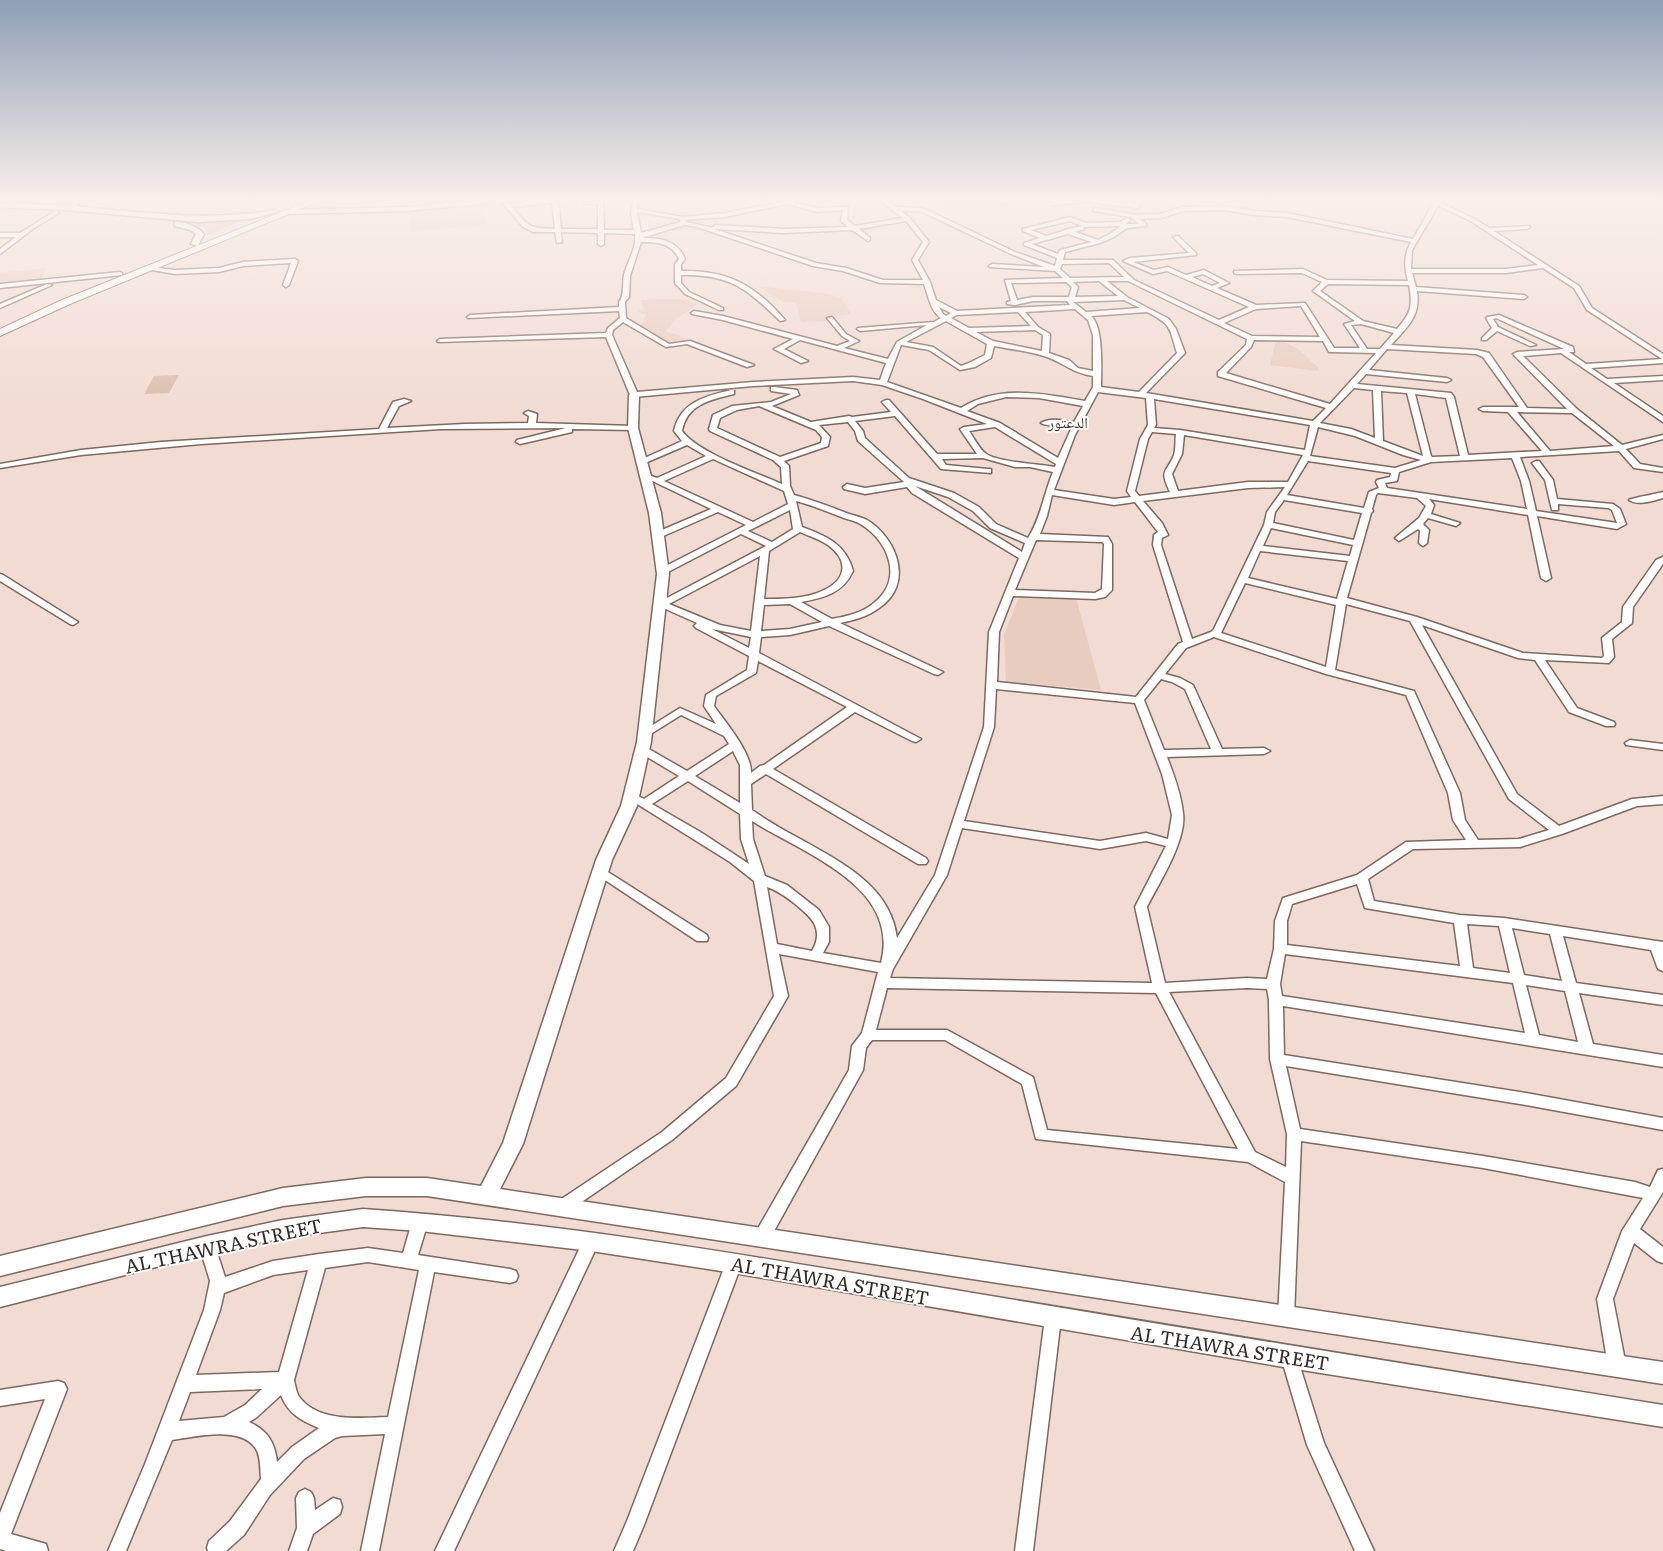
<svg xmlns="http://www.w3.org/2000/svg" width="1663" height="1551" viewBox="0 0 1663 1551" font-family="Literata,'Noto Naskh Arabic',serif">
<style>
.built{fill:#e8ccc0}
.green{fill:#dcbcae}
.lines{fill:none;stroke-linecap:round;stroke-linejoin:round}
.street-casing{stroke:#7c6961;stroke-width:3}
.secondary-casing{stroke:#7c6961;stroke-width:3}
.primary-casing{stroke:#7c6961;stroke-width:2}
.street{fill:#fff;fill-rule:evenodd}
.secondary{fill:#fff;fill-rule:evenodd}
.primary{fill:#fff;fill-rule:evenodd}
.labels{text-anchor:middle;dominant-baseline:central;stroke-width:4;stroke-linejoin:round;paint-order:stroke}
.far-neighbourhood-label{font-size:15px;fill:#44342c;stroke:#fff}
.near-street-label{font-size:19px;fill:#332b28;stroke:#fff}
</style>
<rect width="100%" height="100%" fill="#f1dbd2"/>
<g class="built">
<path d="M484,204L486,225L411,231L409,209Z"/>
<path d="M45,268L42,279L0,284V273Z"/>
<path d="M757,286L830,294L842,300L851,314L825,317L828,321L801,322L796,303L784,302Z"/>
<path d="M680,299L699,303L676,319L666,331L689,339L669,345L639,327L647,314H641L638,310L644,309L641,300Z"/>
<path d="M1276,341H1283L1298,349L1319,368L1317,371L1270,365Z"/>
<path d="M1019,597L1076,598L1101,690L1006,682L1004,635Z"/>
</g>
<g class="green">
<path d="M940,199H990L1011,205L955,206Z"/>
<path d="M155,219L203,223L239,222L206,236L207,233C196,219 172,221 155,219Z"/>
<path d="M179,375L169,393L144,394L154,376Z"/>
</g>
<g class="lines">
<g class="street-casing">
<g id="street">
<path d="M77,199H83L73,209H69V207Z"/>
<path d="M487,199H495L479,204L408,211L289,214L286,212L289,210L408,207Z"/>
<path d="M499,199H505L509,204L555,199L559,207L561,229H598V204H584L583,199H588L589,201L603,199L604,230H634L631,213L634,199H639L637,209L683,217L725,213L799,199L793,202L817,208L848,207L847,220L855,226L903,218L878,199H884L897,207L923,208L1015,252L1055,266L1057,258L1024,245V243L1040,238L1023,231V229L1070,217L1086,223L1120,222L1127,218L1130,220L1126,224H1139L1131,217L1093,211L1095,208L1137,215L1160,214L1182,207L1225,206L1255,211L1287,213L1413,239L1433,204L1424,199L1436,201L1440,199H1445L1441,203L1473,218L1489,228L1529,226L1530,227L1527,229L1494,231L1579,286L1592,308L1663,354V363L1591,368L1607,379L1663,376V380L1614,383L1663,416V422L1561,353L1523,356L1577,409L1622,445L1663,435V439L1626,449L1640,464L1663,468V472L1634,468L1619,451L1520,457L1529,481L1536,511L1617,523L1612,510L1608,508L1558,504V510H1552L1545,480L1532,463L1536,461H1539L1553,480L1557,499L1613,504L1620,509L1626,524L1617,529L1537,516L1551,578L1546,581L1541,578L1528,515L1429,499L1434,505L1431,514L1460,523L1456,526L1428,518L1423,524L1429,530L1427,543L1423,546L1419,543L1420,531L1418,529L1399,541L1395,538L1419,518L1426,506L1417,498L1378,493L1376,495L1372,509L1373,511L1371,513L1347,598L1417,617L1523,653L1602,658L1604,656L1602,638L1622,622L1623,607L1656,560L1663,557V564L1633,607L1632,623L1612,639L1614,657L1609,663L1545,660L1577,708L1614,722L1615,724L1614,726H1606L1569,712L1535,660L1518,658L1422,625L1517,794L1559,826L1632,799L1663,796V804L1637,806L1562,834L1520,847L1413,849L1368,879L1374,901L1460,915L1504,918L1663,942V971L1658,969L1651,950L1563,936L1576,983L1663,995V1005L1579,993L1593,1044L1663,1055V1067L1283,1006L1284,1055L1526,1093L1663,1118V1130L1526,1105L1286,1066L1300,1129L1483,1156L1635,1182L1650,1187L1658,1170L1663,1169V1192L1640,1229L1663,1247V1263L1657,1261L1634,1243L1613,1299L1626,1366L1623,1372L1617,1374L1611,1372L1608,1366L1597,1299L1622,1231L1643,1198L1483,1168L1301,1141L1294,1317L1292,1322L1286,1325L1280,1322L1278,1317L1285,1182L1248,1162L1036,1139L1022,1084L945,1040H872L866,1048L863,1070L768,1242L762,1244L756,1242L754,1237L756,1232L849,1070L852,1046L862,1033L878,972L779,954L788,996L736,1086L672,1140L567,1212L562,1214L557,1212L554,1207L557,1202L662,1132L726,1078L774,996L754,881L730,862L626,797L632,793L644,799L679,776L639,752L637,750L639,748H647L687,771L729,744L724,736L681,715L649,735H641L640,733L680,708L716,724L704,706L706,695L747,670L749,656L696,628L694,626L697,623L659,606L657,593L659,591H665L667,598L766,546L741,534L666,573H660V569L746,525L718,512L661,537H655V533L711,509L642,476L646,474L657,478L706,456L687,445L645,463L638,461L682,441L674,431C680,402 706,396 731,390H734V394C710,400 687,404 682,431C698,453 755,472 782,484L781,467L773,460L710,431L709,429L713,415L732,406L771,402L791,394L771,391V387H774L797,390L799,395L772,406L811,422L849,416L852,417L891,412L882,402L886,400H889L937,454H977L960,429L964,427L987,424L923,399L882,385L853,381L753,386L634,397L630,395L606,337L438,342L437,341L440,339L606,333L608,328L620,318L619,311L468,318L467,317L470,315L619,307V302C625,294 622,285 624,275C627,262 637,248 635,234L604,233V244L601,246L598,244V233L561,232L562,242L557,243L555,232H533L523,227ZM552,203L555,229C528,228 529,227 512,207ZM787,204L817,212L843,210L841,221L848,227L784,229L715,225L713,228L686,222L685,220L725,217ZM1438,206L1469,220L1538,265L1506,269H1411L1412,250ZM1225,210L1255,215L1287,217L1411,242C1404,254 1404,268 1408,281L1327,280L1303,269L1234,271V273L1236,274L1302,273L1322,282L1313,291L1355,321L1344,324L1360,348H1334L1305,303L1256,305L1217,288L1229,283L1204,270L1186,275L1168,267L1154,270L1133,262L1196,255V253L1178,236L1173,237L1189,253L1130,258L1123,261L1153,274L1167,271L1249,307L1219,320L1134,280L1113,260H1063L1065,252L1100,243L1114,237L1127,228L1146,226V224L1140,219L1161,218L1183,211ZM901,211H920L1011,254L1044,267L992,264L989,266L990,267L1055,271L1063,278L1005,280L1011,301L1007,302V304L1015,305L1033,301H1067L1070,305L957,311L936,300L930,282L918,260L929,242L910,218ZM637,212L679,219L681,222L641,233ZM906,221L923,242L912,260L923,280H883L846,268L816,263L714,229L784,233L852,230L868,241L870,240V238L859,229ZM1070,221L1085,227L1121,226L1110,234L1098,240L1075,232L1084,229V227L1082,226L1064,230L1063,231L1046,236L1031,230ZM684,225L697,227L813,266L843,271L880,283L924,284C928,295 931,312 941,318L934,322L858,328L857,329L860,331L927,325L897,342L888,359L844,348L859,341L846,334L832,317L827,318L842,336L850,341L837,346L723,316L694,311L691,313L692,314L723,320L793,339L774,349L801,363L808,361L784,349L800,340L886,363L880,380L853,377L753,382L637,392L612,335L613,330L623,322L666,347L687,344L747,367L754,365L690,341L669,344L626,318L625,302L629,297L630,276L641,242C657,242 672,243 679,259L675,264V283L685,294L719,310H723V308L689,292L681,283V275C730,274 746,288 780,321L785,320C755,285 728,270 681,271V264L685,259C677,240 661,238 642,238ZM1068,234L1092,242L1060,250L1058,254L1032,244ZM1109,263L1124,277L1070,278L1060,269L1062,264ZM1543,268L1574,288L1587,310L1662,359L1586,364L1569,352H1574L1573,347L1499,315L1487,317L1486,318L1492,328L1482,338V340H1486L1497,331L1530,346L1536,345L1498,327L1493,319L1496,318L1564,349L1517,352L1513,354L1567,409L1527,408L1489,353L1477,350L1391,345C1406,328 1421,317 1417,291L1524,299L1527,297L1524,295L1416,287L1412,273H1506ZM1203,274L1220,283L1212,286L1192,277ZM1099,281L1118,296L1075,297L1078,287L1073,282ZM1107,281H1128L1247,339L1246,345L1218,372V376L1326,408L1313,421L1146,393L1185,353L1176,329L1169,319L1127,297ZM1066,282L1072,287L1069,297H1033L1017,300L1011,283ZM1328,284L1409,285C1413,306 1411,313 1397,329L1363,321L1320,291ZM1124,300L1140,308L1086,312L1073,302ZM1301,306L1320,337L1252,336L1224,323L1256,309ZM939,307L951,313L946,316L943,314ZM1075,309L1088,320L1093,335V371L1078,368L1069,360L1049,353L1050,334L1038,327L1025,312ZM1018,312L1031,326L969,328L951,318L957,315ZM1147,312C1172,325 1169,327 1177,353L1139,392L1101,387C1101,370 1104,327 1091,316ZM946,321L987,344L985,355L969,363L961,366L933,347L906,342ZM1361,324L1394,333L1380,349H1367L1351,325ZM1035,330L1043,335L1042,351L993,341L976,332ZM1254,340L1323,341L1329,352H1332L1376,353L1330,404L1226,373L1251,347ZM901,345L929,350L960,370L975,367L991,358L994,346C1010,349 1028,351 1044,356C1063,362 1072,373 1093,376V387L1085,401C1042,394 1000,384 961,408L887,382ZM1387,349L1476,354L1483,357L1519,407H1483L1479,409L1483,411L1508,412L1542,451L1468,455L1454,397L1451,393L1357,384L1366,374L1447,382L1451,380L1447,378L1369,370ZM1354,388L1373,390L1375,438L1351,429L1320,423ZM1381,391L1407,393L1423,456L1383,441ZM1098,392L1146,398L1148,425L1140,439L1127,491L1131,497L1114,499L1054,490L1075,435ZM1415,394L1446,398L1460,456L1432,457L1431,456ZM1006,397L1039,398L1083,406L1074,422C1064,421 1050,417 1041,423C1047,427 1063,425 1072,427L1058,458L1000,423L967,411L978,404ZM1154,399L1310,425L1305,450L1180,430L1154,428L1156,425ZM759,406L816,430L822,437L821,443L780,457L717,428L720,418L737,410ZM1517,412L1572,413L1614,446L1550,451ZM895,416L941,469L991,473V469H988L946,465L942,459L983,458L1015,467H1030L1053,472C1044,493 1041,518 1028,538L996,524L979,507L954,493L909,478L865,438L863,431L855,421ZM848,422L855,431L858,441L904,482L865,488L847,484L843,487L844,489L865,494L907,487L912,493L1019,558L989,632L984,727L935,875L897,938C891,887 843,863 802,840C785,831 768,821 752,810L751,784L766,774L918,864H926L928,861L926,858L773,769L855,712L912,741L916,742L921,739L759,653L761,637L790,635L829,626L934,674L938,675L943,672L840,623C854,620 867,617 879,608C914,585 898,539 867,520C861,517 855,516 849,514C831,507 813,500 794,495L790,486L789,466L784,461L828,446L830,437L819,425ZM995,427L1056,464L1055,467C1039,464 995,462 985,453C979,448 974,438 969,431ZM1318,427L1355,436L1403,455L1421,460L1395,468L1310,456ZM1152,432L1176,434C1175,440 1176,449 1174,455C1166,474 1159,469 1170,492L1139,496L1135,491L1148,439ZM1184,435L1303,455L1288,482H1248L1178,491L1172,474L1182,454ZM1512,458L1521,481L1527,509L1387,488L1385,483L1397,481L1399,472L1431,462ZM713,459L784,491L788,504L753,522L664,481ZM1308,461L1391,473L1390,477L1377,480L1376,482L1379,488L1369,492L1364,508L1287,495ZM915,486L948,497L973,511L990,528L1025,543L1022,552ZM1285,487L1267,512L1264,525L1214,629L1211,632L1192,639L1161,545L1162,538L1168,535L1162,523L1143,501L1248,488ZM1052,495L1114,505L1135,502L1158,532L1154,535L1153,545L1183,642L1178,644L1136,697L997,682L999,632L1013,596L1095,599L1105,597L1112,590V544L1108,537L1040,534L1047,516ZM1284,500L1362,513L1354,540L1273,523L1275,512ZM796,501C812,505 828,512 844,518C850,520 856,521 862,525C889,542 903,579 875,602C863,613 847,616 832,619L801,602C824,598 843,593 853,571C846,544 826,536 802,527ZM790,510L793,529L772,542L748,531ZM1271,528L1353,545L1350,556L1263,546ZM800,532C809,536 819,539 828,545C850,561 846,581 822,591C804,599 783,599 764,599L769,551ZM1036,540L1102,542L1104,544L1102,589L1095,593L1015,590ZM1260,551L1348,561L1337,599L1248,578ZM760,556L751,631L720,625L669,604ZM1245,583L1336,605L1326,667L1221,633ZM790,604L822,622L790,629L761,631L764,605ZM1346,604L1410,621L1509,799L1549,830L1519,839L1478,840L1465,820L1460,793L1414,691L1335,670ZM712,629L751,637L749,648ZM1214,637L1326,674L1406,695L1448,793L1453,820L1466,840L1406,842L1357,875L1283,898L1275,921L1274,949L1267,979L1247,978L1165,983L1147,907C1159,883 1187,840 1183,813C1181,794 1174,775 1167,757L1264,754L1270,751L1264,748L1222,749L1193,685L1180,678L1165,674L1186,648ZM758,661L847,707L764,765L760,766L751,773C752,753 726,723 714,706L716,696L756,673ZM1161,679L1172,682L1185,689L1211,749L1164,750L1144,700ZM996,689L1135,703L1162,774L1172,815L1168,839L1146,833L1100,841L964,821L994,727ZM733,751L740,765V803L695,776ZM688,781L740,814L741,839L749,864L702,833L652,804ZM752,821C804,854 901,886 881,963L823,953L829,942V927L819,910L787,885L765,876L753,839ZM962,828L1100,849L1146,841L1166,846L1135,907L1152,983L890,978L893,969L947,875ZM1357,884L1365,908L1454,923L1460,966L1287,945V921L1292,904ZM767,887C778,891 785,896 794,903C811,917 825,928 812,951L777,944ZM1467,924L1499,926L1510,973L1473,968ZM1512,928L1550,934L1562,981L1524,975ZM1285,954L1513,983L1525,1033L1282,996L1280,984ZM1526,985L1565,991L1578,1042L1539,1035ZM887,988L1156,993L1238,1149L1047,1130L1033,1077L947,1030H876ZM1247,988L1267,989L1269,1000L1270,1059L1287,1134L1286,1167L1255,1152L1169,992Z"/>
<path d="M1091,199L1135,204L1137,199H1142L1140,206L1137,208L1089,202L1053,205L1050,203Z"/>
<path d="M57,210L59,213L34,228L0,254V249L16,237H0V233H20Z"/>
<path d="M295,259L298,261L289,285L286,287L283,285L291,263L243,266L219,272L175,274L146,269L149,267L175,270L219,268L243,262Z"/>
<path d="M120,272L122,273V275L0,288V284Z"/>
<path d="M47,284L52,285L0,308V304Z"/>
<path d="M404,399L411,401L399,406L387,428L465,424L528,423L529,416L524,413L528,411L537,414L536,423L633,426L637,428L633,430L572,429V432L520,444L516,442L517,440L566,428L441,429L201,444L81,455L0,468V464L81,450L161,442L379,429L393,402Z"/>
<path d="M1663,492V498C1652,501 1638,506 1629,500C1632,498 1656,494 1663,492Z"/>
<path d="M0,574L3,575L78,622L73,625L70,624L0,581Z"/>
<path d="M1630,740L1663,744V750L1626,745L1625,743Z"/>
<path d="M600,867L707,935L708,938L707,941H697L596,874L594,871L596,868Z"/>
<path d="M420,1215L426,1217L428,1222L418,1255L510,1269L516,1271L518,1276L516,1281L510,1283L434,1272L379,1551H361L385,1434L342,1436L335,1438L304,1459L270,1495L244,1535L226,1551H208L207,1548L209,1541L230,1521L261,1479C260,1470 261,1457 256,1449C241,1425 195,1437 172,1440L126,1551H108L145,1464L204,1310L210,1281L199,1245L201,1240L207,1238L213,1240L225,1277L273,1261L319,1254L368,1248L403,1253L412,1222L414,1217ZM368,1262L419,1270L388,1417C361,1418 316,1423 298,1395C296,1390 295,1385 294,1380L325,1268ZM308,1270L279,1372L196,1375L220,1310L224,1293L273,1275ZM262,1389L245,1405L224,1417L179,1421L190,1392ZM281,1395C288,1414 302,1421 319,1428L292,1447L277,1462C275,1442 267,1430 249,1422L257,1417Z"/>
<path d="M591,1235L597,1237L599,1242L454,1551H435L585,1237Z"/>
<path d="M734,1256L740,1258L742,1263L644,1525L633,1551H614L627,1521L726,1263L728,1258Z"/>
<path d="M1053,1310L1059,1313L1061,1318L1033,1551H1015L1045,1318L1047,1313Z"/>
<path d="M1289,1349L1295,1351L1297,1357L1324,1443L1374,1551H1355L1307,1445L1281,1357L1283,1351Z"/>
<path d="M58,1381L64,1383L67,1389L11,1534L46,1544L48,1551H6L0,1549V1513L45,1399L0,1406V1390Z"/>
<path d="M305,1489L311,1492L314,1498L315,1510L333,1498L340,1500L342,1507L340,1514L313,1534L307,1551H289L297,1528L296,1498L299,1492Z"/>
</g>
</g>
<g class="secondary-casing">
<g id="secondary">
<path d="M0,203C24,204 49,204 73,206C142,212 205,222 275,210L279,212L250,219L199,222L64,210L0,207Z"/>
<path d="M175,222C186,222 197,226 204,234L198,246L191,244L196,234L190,230L175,226Z"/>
<path d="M634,392L639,395L638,428L661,513L669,574L651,742L637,806L612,860L523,1144L500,1189L1663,1362V1384L427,1196H366L283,1206L0,1276V1256L283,1188L366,1178H427L481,1186L503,1143L596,860L621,806L637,742L657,574L649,513L628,428L629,395Z"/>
<path d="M363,1209C572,1223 778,1261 985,1295C1210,1333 1437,1369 1663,1405V1427L1289,1368L734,1273L591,1251L420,1231L363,1227L283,1238L207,1254L0,1307V1287L207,1236L283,1220Z"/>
</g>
</g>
<g class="primary-casing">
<path id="primary" d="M314,199H325L70,304L0,336V329L62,300Z"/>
</g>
<use href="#street" class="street"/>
<use href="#secondary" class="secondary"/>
<use href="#primary" class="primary"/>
</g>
<linearGradient id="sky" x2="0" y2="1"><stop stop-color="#8f9fb6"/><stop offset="0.48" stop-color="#f9efeb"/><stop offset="1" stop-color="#f9efeb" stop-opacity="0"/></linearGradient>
<rect width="1663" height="416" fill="url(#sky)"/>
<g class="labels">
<g class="far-neighbourhood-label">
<text x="1068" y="421">الدعتور</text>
</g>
<g class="near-street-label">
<text transform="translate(223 1245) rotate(-12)">AL THAWRA STREET</text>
<text transform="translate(830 1280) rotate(10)">AL THAWRA STREET</text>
<text transform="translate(1230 1347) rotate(9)">AL THAWRA STREET</text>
</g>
</g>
</svg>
